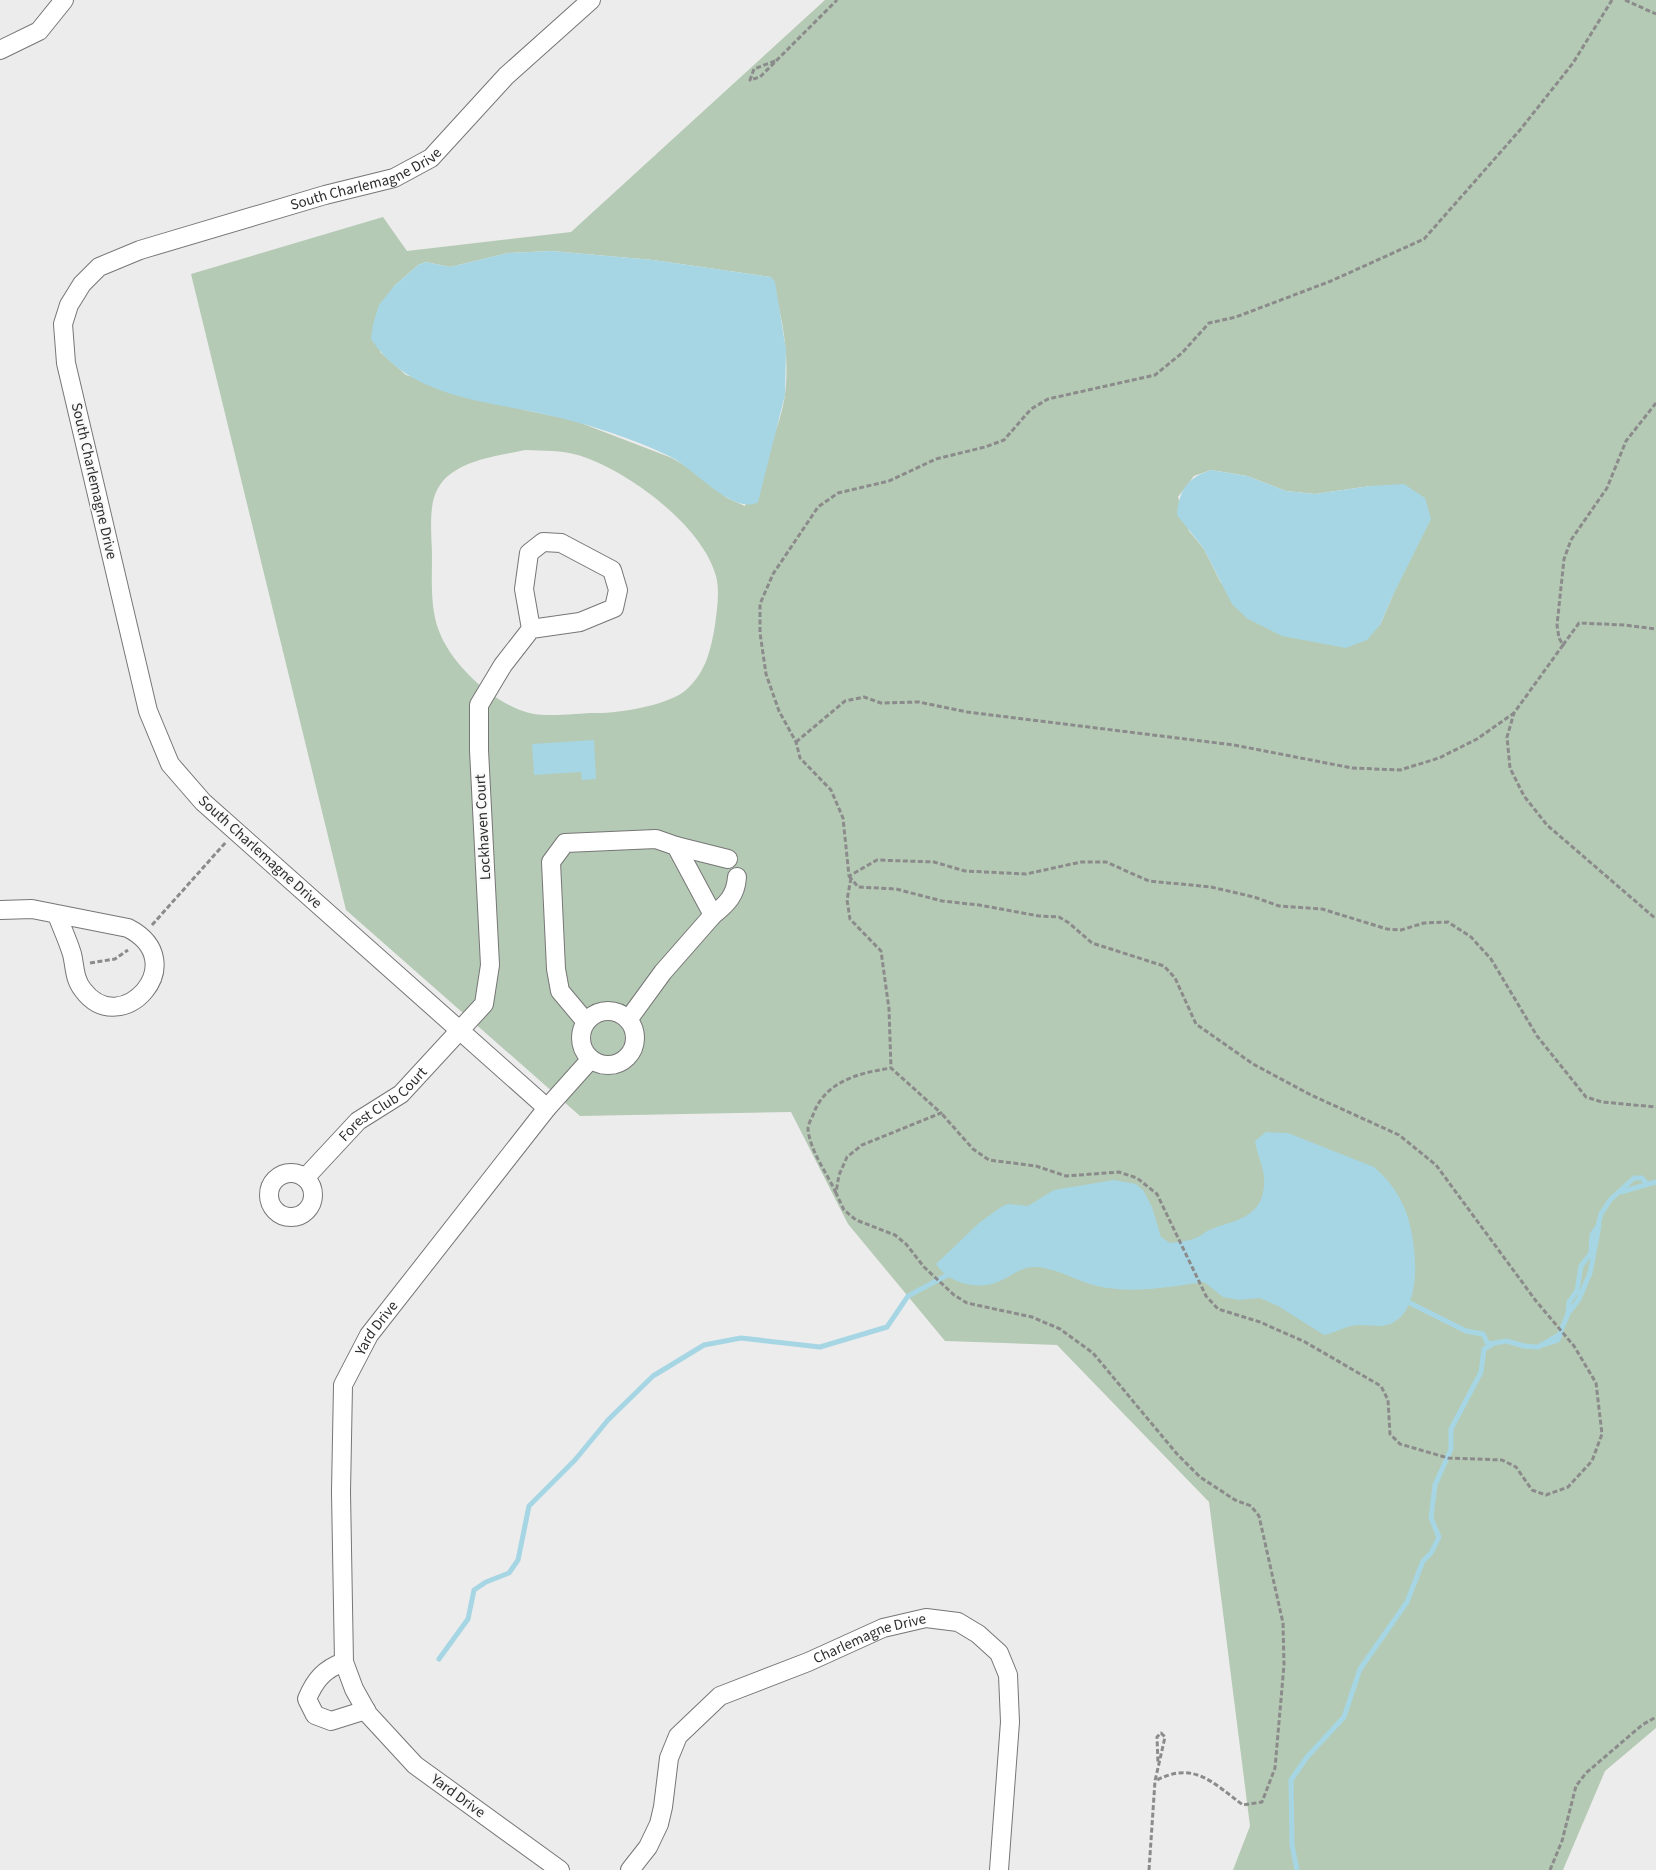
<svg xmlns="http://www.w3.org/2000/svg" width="1656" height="1870" viewBox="0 0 1656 1870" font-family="'Source Sans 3',sans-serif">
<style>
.green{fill:#b5cab4;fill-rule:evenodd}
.water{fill:#a6d6e4}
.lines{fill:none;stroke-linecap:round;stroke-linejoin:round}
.stream{stroke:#a6d6e4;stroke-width:5}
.minor-casing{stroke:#767677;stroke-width:20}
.path{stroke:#8b8b8c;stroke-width:3;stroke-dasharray:5 2.5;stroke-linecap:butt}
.minor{stroke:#fff;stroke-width:18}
.labels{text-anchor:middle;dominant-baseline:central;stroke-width:4;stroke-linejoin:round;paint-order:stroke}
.street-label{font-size:15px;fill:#2e2e2f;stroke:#f9f9fa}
</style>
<rect width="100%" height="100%" fill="#ececed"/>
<path class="green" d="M825,0H1656V1728L1605,1771L1563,1870H1233L1250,1826L1209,1502L1057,1345L945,1341L848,1224L791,1112L580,1116L346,910L191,274L383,217L407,251L571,232ZM551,251L653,260L771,277C782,315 790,355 785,394C781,428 758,473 745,506L727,498L695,472L672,458L573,420L524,410L406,375L380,352L394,286L418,265L426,262L450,267L508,253ZM525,450C543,451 561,450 578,455C627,470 702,525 716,576C720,591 717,610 715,625C711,649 706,672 687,689C670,705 620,713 597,713C579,713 552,717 534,714C497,707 452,666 439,631C430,608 432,580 432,556C432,535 427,503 440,485C457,460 498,456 525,450ZM1211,470L1247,476L1286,491L1315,494L1370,486L1393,595L1380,625L1221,583L1204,549L1189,531L1178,497L1194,476Z"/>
<g class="water">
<path d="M551,251L653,260L771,277L775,282L786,350L785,395L758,502C734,516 693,468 671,457C653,448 632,440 612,433C583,423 554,416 524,410C468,399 405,391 371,339L373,324L379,305L394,286L418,265L426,262L450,267L508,253Z"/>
<path d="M1211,470L1247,476L1286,491L1315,494L1370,486L1404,484L1425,498L1431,519L1393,595L1380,625L1367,640L1346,648L1282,636L1248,619L1232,604L1204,549L1177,515C1179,490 1187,478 1211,470Z"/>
<path d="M594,740L596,779L582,780L581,772L534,775L532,744Z"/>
<path d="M1266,1132L1288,1133L1374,1167C1387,1178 1397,1191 1404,1207C1416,1234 1424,1301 1397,1320C1384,1330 1372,1324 1357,1325C1345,1326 1335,1333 1324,1335L1278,1306L1260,1298L1239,1300L1223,1297L1204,1282C1170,1287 1131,1294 1097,1286C1076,1281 1057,1268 1035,1267C1022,1266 1012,1276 1000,1281C979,1291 949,1284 936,1264L979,1223L1001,1207L1008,1204L1028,1206L1054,1190L1114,1180L1136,1184L1143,1190L1152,1207L1161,1237L1170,1243C1178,1242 1188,1241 1196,1238C1201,1236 1205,1232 1209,1230C1234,1220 1261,1219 1264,1186C1266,1170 1257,1156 1255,1141Z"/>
</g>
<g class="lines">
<g class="stream">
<path d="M1621,1192L1656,1182"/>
<path d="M1406,1301L1466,1331L1483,1334L1488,1344L1507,1341L1524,1346L1538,1347L1559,1335L1568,1314L1569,1302L1577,1291L1581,1266L1591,1253L1592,1235L1598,1226L1601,1214L1610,1200L1634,1178H1642L1646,1183"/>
<path d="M1570,1311L1579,1299L1590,1273L1599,1226"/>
<path d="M1543,1345L1558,1340L1561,1333"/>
<path d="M439,1659L468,1619L474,1590L486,1582L509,1573L518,1560L529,1506L575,1460L608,1420L653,1376L704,1345L741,1338L820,1347L887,1327L908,1296L953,1272"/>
<path d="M1297,1870L1292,1845L1291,1780L1307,1757L1344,1717L1360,1669L1407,1602L1423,1561L1431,1553L1439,1537L1431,1518L1435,1485L1451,1449V1429L1481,1372L1484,1349L1493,1344"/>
</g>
<g class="minor-casing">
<g id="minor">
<path d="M0,50L39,31L64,0"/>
<path d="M676,846L728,859"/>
<path d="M0,910L32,909L128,928C194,962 121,1041 83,990C74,979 75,966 72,954C68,941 62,928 57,915"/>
<path d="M713,915C727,904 736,895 737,877"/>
<circle cx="608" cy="1038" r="27"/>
<path d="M586,1022L560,991L556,969L551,862L565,843L656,839L676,846L713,915L663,972L628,1020"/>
<path id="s1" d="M547,1108L203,802L170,764L148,711L66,363L63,324L69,305L82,284L99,267L140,250L325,195L394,178L431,158L506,76L591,0"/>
<circle cx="291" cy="1195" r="22"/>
<path id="s2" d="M305,1178L358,1121L401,1094L484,1004L490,965L479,750V705L503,665L531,629L580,622L614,608L618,590L612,570L561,543L543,542L529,553L524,589L531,629"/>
<path d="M344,1662C324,1669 315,1680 307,1699L315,1715L331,1721L366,1710"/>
<path id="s3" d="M560,1870L415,1765L368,1714L354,1689L344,1662L341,1492L343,1385L369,1335L547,1108L590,1060"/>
<path id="s4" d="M630,1870L648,1847L659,1824L663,1807L669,1758L678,1736L720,1696L808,1662L883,1628L926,1618L958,1622L978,1634L999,1653L1008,1675L1010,1722L999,1870"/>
</g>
</g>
<g class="path">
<path d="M1612,0L1573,63L1520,130L1424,239L1331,281L1236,317L1209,323L1182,353L1155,375L1048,399L1031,409L1004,440L985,447L936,459L889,481L838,493L818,507L773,574L760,604V633L766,674L779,711L796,742L800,758L831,790L843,818L849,876L877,860L934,862L965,871L1026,874L1081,862H1106L1149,881L1211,887L1254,897L1279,906L1322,909L1387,929L1401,930L1424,923L1448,922L1471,937L1491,959L1537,1036L1586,1097L1602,1102L1656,1107"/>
<path d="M1625,0L1656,14"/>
<path d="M775,61L754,69L750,80L760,77L837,0"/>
<path d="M1656,403L1626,441L1607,488L1571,540L1564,559L1557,625L1559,638L1563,645L1514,713L1507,737L1510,768L1524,796L1547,825L1656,919"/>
<path d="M1563,645L1579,623L1624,625L1656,629"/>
<path d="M796,742L845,701L864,697L881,703L919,702L967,712L1234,745L1352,768L1400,770L1439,758L1477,739L1514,713"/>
<path d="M849,876L858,887L896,889L942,901L979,905L1039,916L1059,917L1069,923L1092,943L1164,966L1175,978L1196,1024L1253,1064L1311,1095L1399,1135L1436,1165L1536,1301L1574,1346L1596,1383L1602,1434L1592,1461L1568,1487L1546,1495L1532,1490L1516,1467L1502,1460L1448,1458L1400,1444L1390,1434L1388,1400L1381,1386L1305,1342L1260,1322L1218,1309L1206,1296L1157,1194L1137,1178L1119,1172L1066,1176L1036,1166L989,1160L973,1149L941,1113"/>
<path d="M851,878L847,900L850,919L881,951L889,1009L891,1068"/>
<path d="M152,925L226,842"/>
<path d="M90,963L115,959L128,950"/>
<path d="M836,1193C827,1173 810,1151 808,1129C808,1125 811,1119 813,1115C825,1081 859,1073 891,1068L941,1113L862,1145L847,1157L839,1175L836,1193L844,1210L856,1220L895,1235L906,1244L924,1267L954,1295L967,1303L1032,1317L1060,1329L1093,1353L1177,1454L1200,1477L1235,1500L1251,1506L1259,1516L1283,1623L1284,1665L1275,1768L1262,1802L1243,1805C1213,1783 1194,1760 1155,1781"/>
<path d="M1149,1870L1155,1781L1165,1737L1161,1733L1157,1737L1158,1763"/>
<path d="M1550,1870L1562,1841L1576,1786L1586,1773L1642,1725L1656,1717"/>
</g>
<use href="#minor" class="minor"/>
</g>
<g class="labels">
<g class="street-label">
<text stroke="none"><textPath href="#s1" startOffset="1315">South Charlemagne Drive</textPath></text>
<text transform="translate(94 481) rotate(77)">South Charlemagne Drive</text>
<text transform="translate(483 827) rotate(-93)">Lockhaven Court</text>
<text transform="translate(260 852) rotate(42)">South Charlemagne Drive</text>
<text stroke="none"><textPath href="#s2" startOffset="108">Forest Club Court</textPath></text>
<text stroke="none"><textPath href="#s3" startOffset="649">Yard Drive</textPath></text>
<text stroke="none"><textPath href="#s4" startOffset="364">Charlemagne Drive</textPath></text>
<text transform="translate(458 1796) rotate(36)">Yard Drive</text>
</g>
</g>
</svg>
